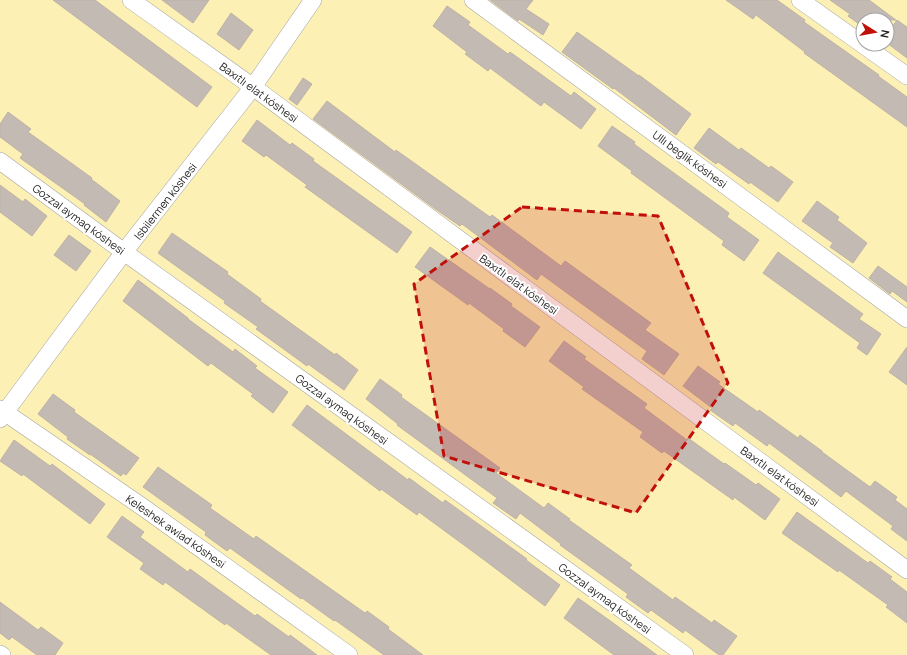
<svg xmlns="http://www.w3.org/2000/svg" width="907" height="655" viewBox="0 0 907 655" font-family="Manrope,sans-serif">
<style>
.sand{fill:#fcf0b4;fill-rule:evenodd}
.building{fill:#c2bab3;stroke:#bfb2a6}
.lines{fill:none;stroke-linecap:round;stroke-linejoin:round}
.minor-casing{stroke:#a4a4a4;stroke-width:18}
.minor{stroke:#fff;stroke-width:17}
.marked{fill:#c11009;fill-opacity:0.2;stroke:#c11009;stroke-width:3;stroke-dasharray:8 5;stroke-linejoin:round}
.labels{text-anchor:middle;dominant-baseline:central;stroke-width:4;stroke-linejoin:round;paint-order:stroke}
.street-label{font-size:11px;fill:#1d1d1d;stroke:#fff}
</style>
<rect width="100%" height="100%" fill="#eeebe3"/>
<path class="sand" d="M0,0H907V655H0ZM863,20H887V44H863Z"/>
<g class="building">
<path d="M53,0H95L212,87L197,107Z"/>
<path d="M162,0H209L193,23Z"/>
<path d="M490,0H533L526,9L549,24L543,35L519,19L518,21Z"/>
<path d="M726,0H777L805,20L804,22L879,75L878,76L907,97V127L804,53L805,52L756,15L753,19Z"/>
<path d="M830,0H869L896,20H863V27L848,16L850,14Z"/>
<path d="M447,6L470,22L468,25L508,54L510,52L571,96L574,92L596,109L581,129L544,102L541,106L490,68L488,71L465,54L467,52L433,26Z"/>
<path d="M231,13L253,30L239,50L217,34Z"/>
<path d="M897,20L907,27V58L887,43V34Z"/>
<path d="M577,32L639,76V75L691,114L676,135L614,88L613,89L562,52Z"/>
<path d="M303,78L312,84L297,105L289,99Z"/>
<path d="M327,101L395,152L396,150L490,217L492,215L561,266L565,261L651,323L645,330L679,354L664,375L642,359L647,351L604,320L541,274L537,280L462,224L460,226L434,208L313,119Z"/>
<path d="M8,112L31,129L28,132L92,178L91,179L120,201L106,222L84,205L85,204L20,158L23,154L0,137V124Z"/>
<path d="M257,120L290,145L292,143L314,159L313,161L412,232L397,253L305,187L307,185L266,155L264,157L242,141Z"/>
<path d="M612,126L635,142L634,144L729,213L727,217L759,240L744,261L722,245L724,241L631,173L632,171L598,146Z"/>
<path d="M709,128L739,150L741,148L769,168L771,166L793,182L778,202L750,182L749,184L718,162L716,164L694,148Z"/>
<path d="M0,185L23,202L25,199L47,216L32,236L0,212Z"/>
<path d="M817,201L839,217L837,220L867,243L853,263L830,247L833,243L802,221Z"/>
<path d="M172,233L228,272L227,274L261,299L260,301L335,355L336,353L358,370L344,390L308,364L307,366L256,329L258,327L224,303L225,301L158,253Z"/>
<path d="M69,235L91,251L76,271L54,255Z"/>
<path d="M430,247L490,289V288L512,304L511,306L540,327L525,347L503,331L504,329L469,303L468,305L415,267Z"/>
<path d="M778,252L863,314L859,319L881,334L867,355L857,348L860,343L763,273Z"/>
<path d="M878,266L907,287V302L892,291L890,294L869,278Z"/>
<path d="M138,280L188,318V319L233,352L235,349L257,366L255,368L288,392L273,413L251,396L253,394L211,363L208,366L123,301Z"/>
<path d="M564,341L586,357L584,359L647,404L644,408L687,440L688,438L724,464L725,463L756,485L758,483L780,499L765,520L734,497L733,500L664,451L662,453L640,437L643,432L582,389L584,387L549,361Z"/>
<path d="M907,347V385L889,372Z"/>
<path d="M698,366L720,382L718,384L758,412L759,410L798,438L800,435L822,451V452L870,487L875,481L897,497L895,500L907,509V541L891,529L893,526L846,491L841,497L769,443L767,446L735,423L733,426L710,410L712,408L683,386Z"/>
<path d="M380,379L402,395L401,397L500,468L496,473L544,508L548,503L570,519L569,520L632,565L629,568L673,600L675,597L712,623L714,620L737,636L723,655H719L685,630L683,633L651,610L648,613L626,597L628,594L560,545L561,544L520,513L516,519L493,503L497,498L397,425L398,424L366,399Z"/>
<path d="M53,394L75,410L74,412L139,458L126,475L123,473L121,476L90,454V455L67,439L68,437L38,414Z"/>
<path d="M307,405L408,480L409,478L443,503L445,500L527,559L526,560L560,585L545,606L483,559L419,512L417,515L381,489L380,491L292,425Z"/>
<path d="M14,440L50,466L52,464L105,504L90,524L23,474L22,476L0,461Z"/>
<path d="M158,467L212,505L210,508L254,539L256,536L365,613L367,611L389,627L388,629L423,655H384L335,620L334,621L302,598L301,599L230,548L227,551L205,535L206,532L143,487Z"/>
<path d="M797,512L868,563L870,561L892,577L890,579L907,592V623L886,607L888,605L839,570L838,572L782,533Z"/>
<path d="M122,516L144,532L140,537L188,572L190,569L255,616L257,614L289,637L290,635L317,655H271L226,623L225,625L165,582L163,585L140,569L144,563L107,537Z"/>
<path d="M578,598L609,620L657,655H614L564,618Z"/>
<path d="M0,602L38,630L41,627L63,643L55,655H37L12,637L9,640L0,633Z"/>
</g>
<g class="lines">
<g class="minor-casing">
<g id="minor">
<path d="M131,0L253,87L907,570"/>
<path d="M473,0L907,319"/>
<path d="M800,0L907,76"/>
<path d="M0,161L124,252L685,655"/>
<path d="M0,409L144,508L349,655"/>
<path d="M0,419L124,252L253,87L313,0"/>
<path d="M0,654L2,655"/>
</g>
</g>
<use href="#minor" class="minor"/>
</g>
<path class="marked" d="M522,207L658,216L728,383L636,513L444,456L414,284Z"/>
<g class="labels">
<g class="street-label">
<text transform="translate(259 92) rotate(36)">Baxıtlı elat kóshesi</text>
<text transform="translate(690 159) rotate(36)">Ullı beglik kóshesi</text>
<text transform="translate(165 201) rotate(-52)">Isbilermen kóshesi</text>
<text transform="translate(79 219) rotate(36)">Gozzal aymaq kóshesi</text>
<text transform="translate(519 284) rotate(36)">Baxıtlı elat kóshesi</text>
<text transform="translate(342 409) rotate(36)">Gozzal aymaq kóshesi</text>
<text transform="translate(780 476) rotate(36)">Baxıtlı elat kóshesi</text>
<text transform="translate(176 531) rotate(35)">Keleshek awlad kóshesi</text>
<text transform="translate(605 598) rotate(36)">Gozzal aymaq kóshesi</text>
</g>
</g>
<g transform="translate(875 32) rotate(101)"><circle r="19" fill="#ffffff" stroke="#a5a5a5"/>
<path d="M0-3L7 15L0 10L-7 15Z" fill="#c11009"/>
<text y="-6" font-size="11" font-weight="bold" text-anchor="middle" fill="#1d1d1d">N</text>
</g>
</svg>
